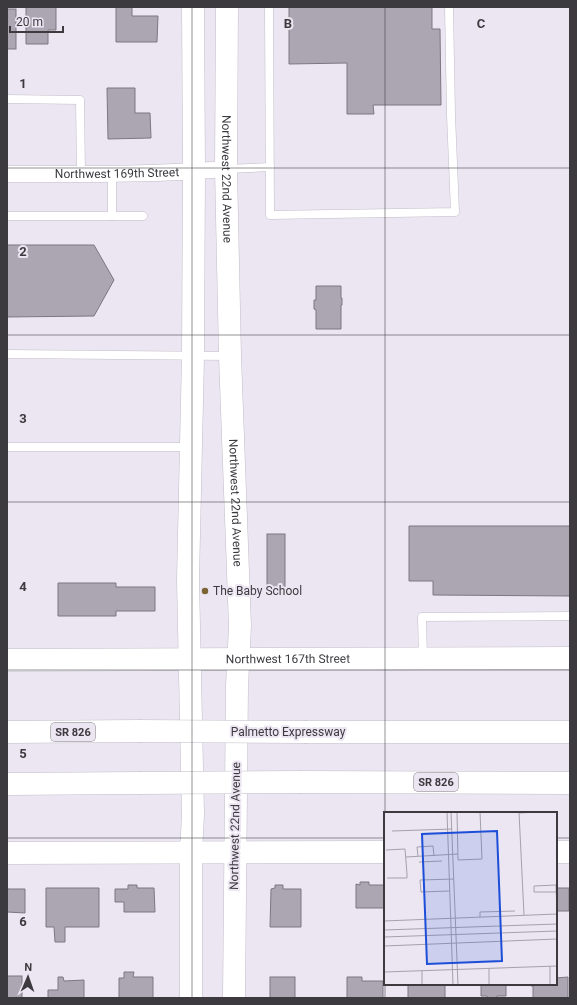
<svg xmlns="http://www.w3.org/2000/svg" width="577" height="1005" viewBox="0 0 577 1005" font-family="Roboto,sans-serif">
<style>
.building{fill:#aca6b2;stroke:#7c7782}
.lines{fill:none;stroke-linecap:round;stroke-linejoin:round}
.lane-casing{stroke:#c2bdc9;stroke-width:9}
.street-casing{stroke:#c2bdc9;stroke-width:17}
.secondary-casing{stroke:#c2bdc9;stroke-width:23}
.highway-casing{stroke:#c2bdc9;stroke-width:23}
.lane{stroke:#fff;stroke-width:8}
.street{stroke:#fff;stroke-width:16}
.secondary{stroke:#fff;stroke-width:22}
.highway{stroke:#fff;stroke-width:22}
.highway-bridge-casing{stroke:#c2bdc9;stroke-width:23;stroke-linecap:butt}
.highway-bridge{stroke:#fff;stroke-width:22}
.grid{fill:none;stroke:#3c3a3f;stroke-width:1;stroke-opacity:0.55}
.poi-dot{fill:#7b6334;stroke:#ebe6f2;stroke-width:1.5}
.labels{text-anchor:middle;dominant-baseline:central;stroke-width:4;stroke-linejoin:round;paint-order:stroke}
.shield{fill:#ebe6f2;stroke:#706e75;stroke-width:1}
.shield-label{font-size:11px;font-weight:bold;fill:#3c3a3f}
.street-label{font-size:12px;fill:#3c3a3f;stroke:#ebe6f2}
.poi-label{font-size:12px;fill:#3c3a3f;stroke:#ebe6f2;text-anchor:start}
.inset-road{fill:none;stroke:#a5a1aa;stroke-width:1}
.view{fill:#1d4ed8;fill-opacity:0.15;stroke:#1d4ed8;stroke-width:2}
.inset-edge{fill:none;stroke:#3c3a3f;stroke-width:2}
.grid-label{font-size:13px;text-anchor:middle;font-weight:bold;fill:#3c3a3f;stroke:#ebe6f2;stroke-width:4;stroke-linejoin:round;paint-order:stroke}
</style>
<rect width="100%" height="100%" fill="#ebe6f2"/>
<g class="building">
<path d="M26,7H56V30H48V44H26Z"/>
<path d="M116,7H132V16H158L157,42H116Z"/>
<path d="M289,7H432V29H440L441,105H373L374,114H347V63L289,64Z"/>
<rect x="7" y="9" width="9" height="40"/>
<path d="M107,88H135V113H150L151,138L108,139Z"/>
<path d="M7,245H94L114,280L94,316L7,317Z"/>
<path d="M316,286H341V298H342V305H341V329H316V310L314,309V300H316Z"/>
<path d="M409,526H570V596L433,595V581H409Z"/>
<rect x="267" y="534" width="18" height="53"/>
<path d="M58,583H116V587H155V611H116V616H58Z"/>
<path d="M360,882H369V885H385V908H356V884L360,885Z"/>
<path d="M128,885H137V888H154L155,912H124V902H115V889H128Z"/>
<path d="M275,885H283V889H301V927H270L271,889L275,888Z"/>
<path d="M7,886L8,889H25V913L7,912Z"/>
<path d="M46,888H99V927H65V942H55L54,927H46Z"/>
<rect x="556" y="888" width="13" height="23"/>
<path d="M124,972H134L133,977H153V998H119V978H124Z"/>
<rect x="7" y="976" width="15" height="22"/>
<path d="M58,977H63L64,981L84,980V998H48V990H58Z"/>
<rect x="270" y="977" width="25" height="21"/>
<path d="M347,977H362V981H383V998H347Z"/>
<path d="M568,977V998H533V986H531V984H556V978Z"/>
<rect x="408" y="984" width="37" height="14"/>
<path d="M481,984H506V996H497V998H488L487,996H481Z"/>
</g>
<g class="lines">
<g class="lane-casing">
<g id="lane">
<path d="M269,7L270,215L455,212L451,115L449,7"/>
<path d="M7,99L80,100L81,174"/>
<path d="M227,169L270,167"/>
<path d="M112,174V216"/>
<path d="M7,216H143"/>
<path d="M7,354L229,356"/>
<path d="M7,447H190"/>
<path d="M423,658L422,617L570,616"/>
</g>
</g>
<g class="street-casing">
<g id="street">
<path id="s1" d="M7,174C80,174 153,175 226,169"/>
</g>
</g>
<g class="secondary-casing">
<g id="secondary">
<path id="s2" d="M227,7L226,169L230,356L240,626L237,686L234,998"/>
<path id="s3" d="M7,660L570,658"/>
<path d="M556,852H570"/>
<path d="M7,853L385,852"/>
<path d="M191,998V852L193,815L188,580L193,356L194,171L193,7"/>
</g>
</g>
<g class="highway-casing">
<g id="highway">
<path d="M7,732L139,731"/>
<path d="M307,732H570"/>
<path d="M302,782L570,783"/>
<path d="M7,784L138,783"/>
</g>
</g>
<use href="#lane" class="lane"/>
<use href="#street" class="street"/>
<use href="#secondary" class="secondary"/>
<use href="#highway" class="highway"/>
<g class="highway-bridge-casing">
<g id="highway-bridge">
<path d="M139,731L307,732"/>
<path d="M138,783L302,782"/>
</g>
</g>
<use href="#highway-bridge" class="highway-bridge"/>
</g>
<path class="grid" d="M192,7V998M385,7V998M7,168H570M7,335H570M7,502H570M7,670H570M7,838H385M556,838H570"/>
<circle class="poi-dot" cx="205" cy="591" r="4"/>
<g class="labels">
<g class="shield">
<rect x="51" y="723" width="44" height="18" rx="3"/>
<rect x="414" y="773" width="44" height="18" rx="3"/>
</g>
<g class="shield-label">
<text x="73" y="732">SR 826</text>
<text x="436" y="782">SR 826</text>
</g>
<g class="street-label">
<text stroke="none"><textPath href="#s1" startOffset="110">Northwest 169th Street</textPath></text>
<text stroke="none"><textPath href="#s2" startOffset="172">Northwest 22nd Avenue</textPath></text>
<text stroke="none"><textPath href="#s2" startOffset="496">Northwest 22nd Avenue</textPath></text>
<text stroke="none"><textPath href="#s3" startOffset="281">Northwest 167th Street</textPath></text>
<text x="288" y="732">Palmetto Expressway</text>
<text transform="translate(235 826) rotate(-89)">Northwest 22nd Avenue</text>
</g>
<g class="poi-label">
<text x="213" y="591">The Baby School</text>
</g>
</g>
<g transform="translate(384 812)">
<rect width="173" height="173" fill="#ebe6f2"/>
<path class="inset-road" d="M63,0L69,173M67,0L74,173M73,0L74,48L98,47L96,0M135,0L140,103M135,1L153,0M8,19L68,17M2,38L21,37L23,62V66H3M34,44L33,35L49,34L50,44M22,45L74,42M35,50L58,49M65,79L37,80L36,68L70,67M172,80H150V74L172,73L173,102M96,105V100L131,99M0,109L173,102M0,118L173,112M0,125L173,119M0,134L173,127M166,154V173M105,156V173M38,159V173M0,160L173,154"/>
<path class="view" d="M113,19L118,149L43,152L38,22Z"/>
<rect width="173" height="173" class="inset-edge"/>
</g>
<g class="grid-label">
<text x="288" y="28">B</text>
<text x="481" y="28">C</text>
<text x="23" y="88">1</text>
<text x="23" y="256">2</text>
<text x="23" y="423">3</text>
<text x="23" y="591">4</text>
<text x="23" y="758">5</text>
<text x="23" y="926">6</text>
</g>
<rect width="577" height="1005" fill="none" stroke="#3c3a3f" stroke-width="16"/>
<g transform="translate(28 977) rotate(2)" stroke="#ebe6f2" stroke-width="3" paint-order="stroke">
<path d="M0-3L7 15L0 10L-7 15Z" fill="#3c3a3f"/>
<text y="-6" font-size="11" font-weight="bold" text-anchor="middle" fill="#3c3a3f">N</text>
</g>
<path d="M10 26v6h53v-6" fill="none" stroke="#3c3a3f" stroke-width="2"/>
<text x="16" y="26" font-size="12" fill="#3c3a3f" stroke="#ebe6f2" stroke-width="3" paint-order="stroke">20 m</text>
</svg>
